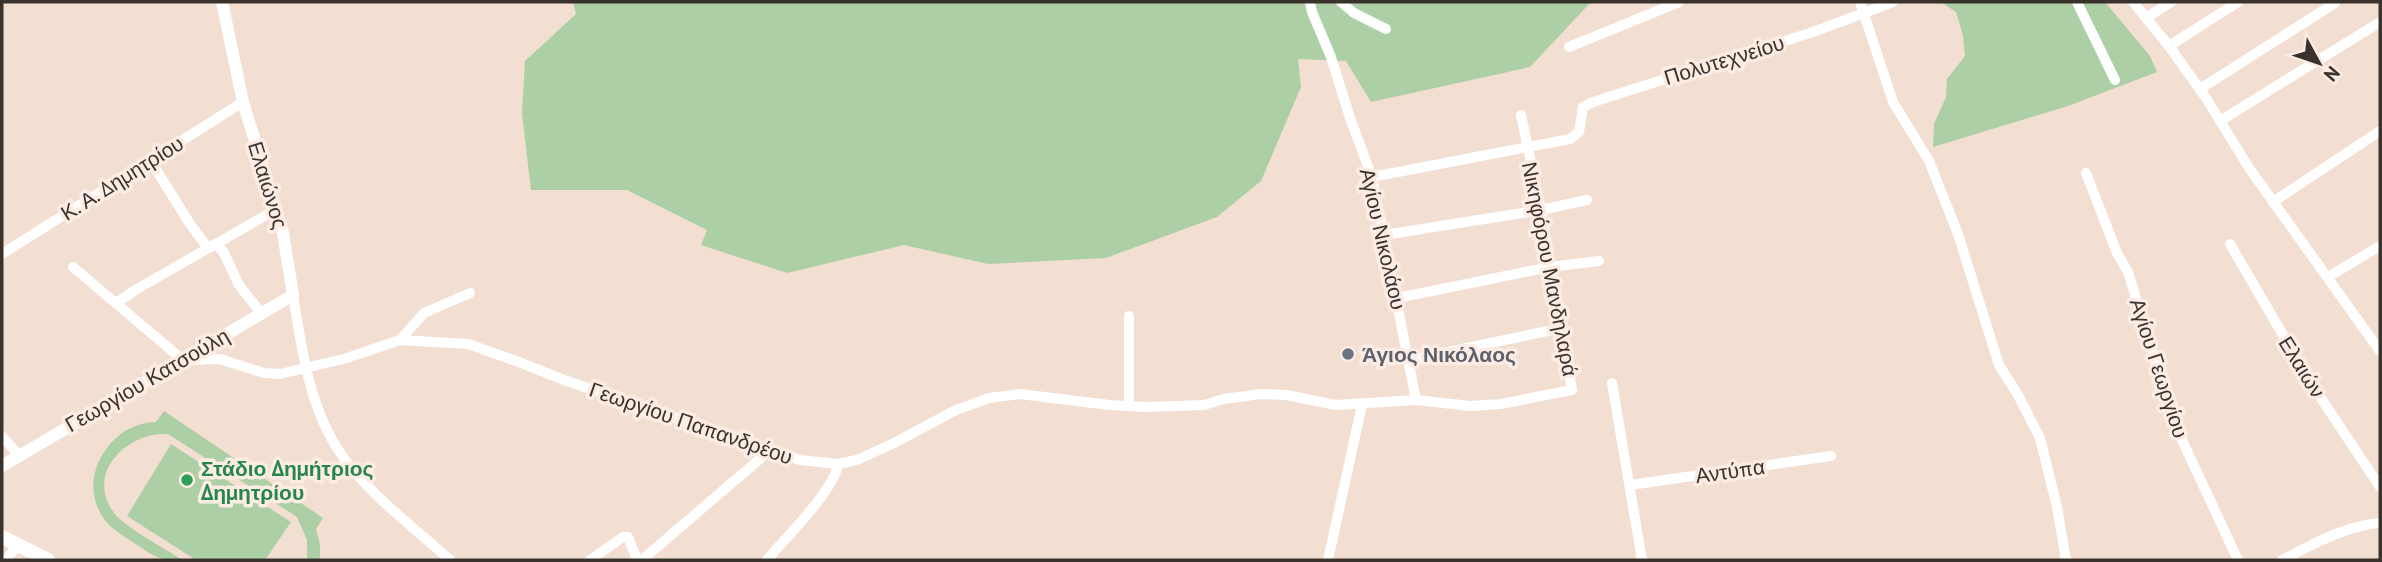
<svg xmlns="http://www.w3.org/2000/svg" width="2382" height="562" viewBox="0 0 2382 562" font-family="'PT Sans',sans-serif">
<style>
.green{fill:#accfa5}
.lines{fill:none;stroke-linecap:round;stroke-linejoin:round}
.minor{stroke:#fff;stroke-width:10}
.tertiary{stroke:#fff;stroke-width:12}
.secondary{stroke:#fff;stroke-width:14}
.worship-dot{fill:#6b7280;stroke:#fdece3;stroke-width:2.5}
.leisure-dot{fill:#2e9e5b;stroke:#fdece3;stroke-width:2.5}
.labels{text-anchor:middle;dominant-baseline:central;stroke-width:7;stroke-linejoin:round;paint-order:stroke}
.street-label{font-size:21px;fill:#3a322d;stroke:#fdece3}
.worship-label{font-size:21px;font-weight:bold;fill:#5b616d;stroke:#fdece3;text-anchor:start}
.leisure-label{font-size:21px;font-weight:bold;fill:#27864d;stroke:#fdece3;text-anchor:start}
</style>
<rect width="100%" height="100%" fill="#f3ded2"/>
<g class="green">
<path d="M573,2H1591L1530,67L1371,102L1346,61L1298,59L1301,87L1261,181L1217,217L1106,258L988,264L904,245L787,273L701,245L707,230L627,190H531L522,114L525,61L576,14Z"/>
<path d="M1941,2H2105L2150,56L2157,72L2068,106L1933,147L1934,124L1946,97L1947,79L1965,56L1963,35L1956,12Z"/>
<path d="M164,411L323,518L316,529L320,544V560H307V540L297,517L168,434C125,432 84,475 115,514C125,527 167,550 183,560C156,560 156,557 134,543C124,536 112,530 105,520C74,480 110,422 156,422Z"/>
<path d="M171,444L291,522L265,560H196L127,516Z"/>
</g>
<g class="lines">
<g class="minor">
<path d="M1310,2L1312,12L1331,57L1350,118L1372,177L1416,400"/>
<path d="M1341,2L1354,13L1386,29"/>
<path d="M1860,2L1893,102L1929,161L1958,234L1999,365L2018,395L2040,438L2057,507L2066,560"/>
<path d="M2077,2L2115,80"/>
<path d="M2133,2L2169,46L2206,98L2249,168L2380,351"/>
<path d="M2146,18L2171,2"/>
<path d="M2169,46L2238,2"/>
<path d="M1569,47L1679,2"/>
<path d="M2200,89L2335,3"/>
<path d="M2220,121L2380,22"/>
<path d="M150,160L190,224L208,248"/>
<path d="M2086,173L2117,253L2128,272L2154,357L2172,403L2182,440L2238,560"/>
<path d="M1372,177L1570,139L1579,132L1583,107L1593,102L1813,32L1893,2"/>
<path d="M2273,202L2380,131"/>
<path d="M1384,235L1541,210L1587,200"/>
<path d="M215,244L223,251L239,285L261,313"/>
<path d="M2230,244L2311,383L2380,487"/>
<path d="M2,254L243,102"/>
<path d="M73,267L183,360L220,359L264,373L280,374L347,358L400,340L468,344L519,362L564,380L800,460L838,464L857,460L894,443L956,410L989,398L1020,394L1109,405L1146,407L1204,405L1224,399L1261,394L1286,395L1336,405L1416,400L1470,406L1501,404L1572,390L1541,210L1521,115"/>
<path d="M2328,277L2380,246"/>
<path d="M293,295C302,349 309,408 341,454C369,495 414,527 450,560"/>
<path d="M1397,298L1550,267L1599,261"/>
<path d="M116,303L137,289L277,209"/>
<path d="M1129,316V406"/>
<path d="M400,340L424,313L470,293"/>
<path d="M1409,360L1562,328"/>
<path d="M1612,383L1642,560"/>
<path d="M2,436L19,456"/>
<path d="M1630,485L1831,456"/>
<path d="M6,560L17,546"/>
<path d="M590,560L623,537H628L637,560"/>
<path d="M642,560L769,451"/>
<path d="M767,560C786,537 834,491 838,464"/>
<path d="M1328,560L1362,405"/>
<path d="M2282,560C2314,544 2344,526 2380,523"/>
</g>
<path class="tertiary" d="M2,466L293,295L283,233L243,102L222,2"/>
<path class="secondary" d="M2,537L48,560"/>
</g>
<circle class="worship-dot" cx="1348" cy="354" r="7"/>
<circle class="leisure-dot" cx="187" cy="480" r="7"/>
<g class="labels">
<g class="street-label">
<text transform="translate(1724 60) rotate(-17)">Πολυτεχνείου</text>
<text transform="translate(122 178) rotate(-32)">Κ. Α. Δημητρίου</text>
<text transform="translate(268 185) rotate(73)">Ελαιώνος</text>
<text transform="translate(1383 239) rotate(77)">Αγίου Νικολάου</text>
<text transform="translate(1550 269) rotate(79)">Νικηφόρου Μανδηλαρά</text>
<text transform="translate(2302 367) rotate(58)">Ελαιών</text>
<text transform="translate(2159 368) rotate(72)">Αγίου Γεωργίου</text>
<text transform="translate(147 380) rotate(-30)">Γεωργίου Κατσούλη</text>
<text transform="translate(691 423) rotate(19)">Γεωργίου Παπανδρέου</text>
<text transform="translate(1730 471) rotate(-8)">Αντύπα</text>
</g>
<g class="worship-label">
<text x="1362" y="354">Άγιος Νικόλαος</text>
</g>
<g class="leisure-label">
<text x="201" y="468">Στάδιο Δημήτριος<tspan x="201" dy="24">Δημητρίου</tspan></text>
</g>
</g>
<rect width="2382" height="562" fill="none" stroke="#3a322d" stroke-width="7"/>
<g transform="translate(2319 63) rotate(130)" stroke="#fdece3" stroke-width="5" paint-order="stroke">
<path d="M0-5L12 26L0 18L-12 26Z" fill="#3a322d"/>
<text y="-10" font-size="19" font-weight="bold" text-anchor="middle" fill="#3a322d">N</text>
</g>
</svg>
